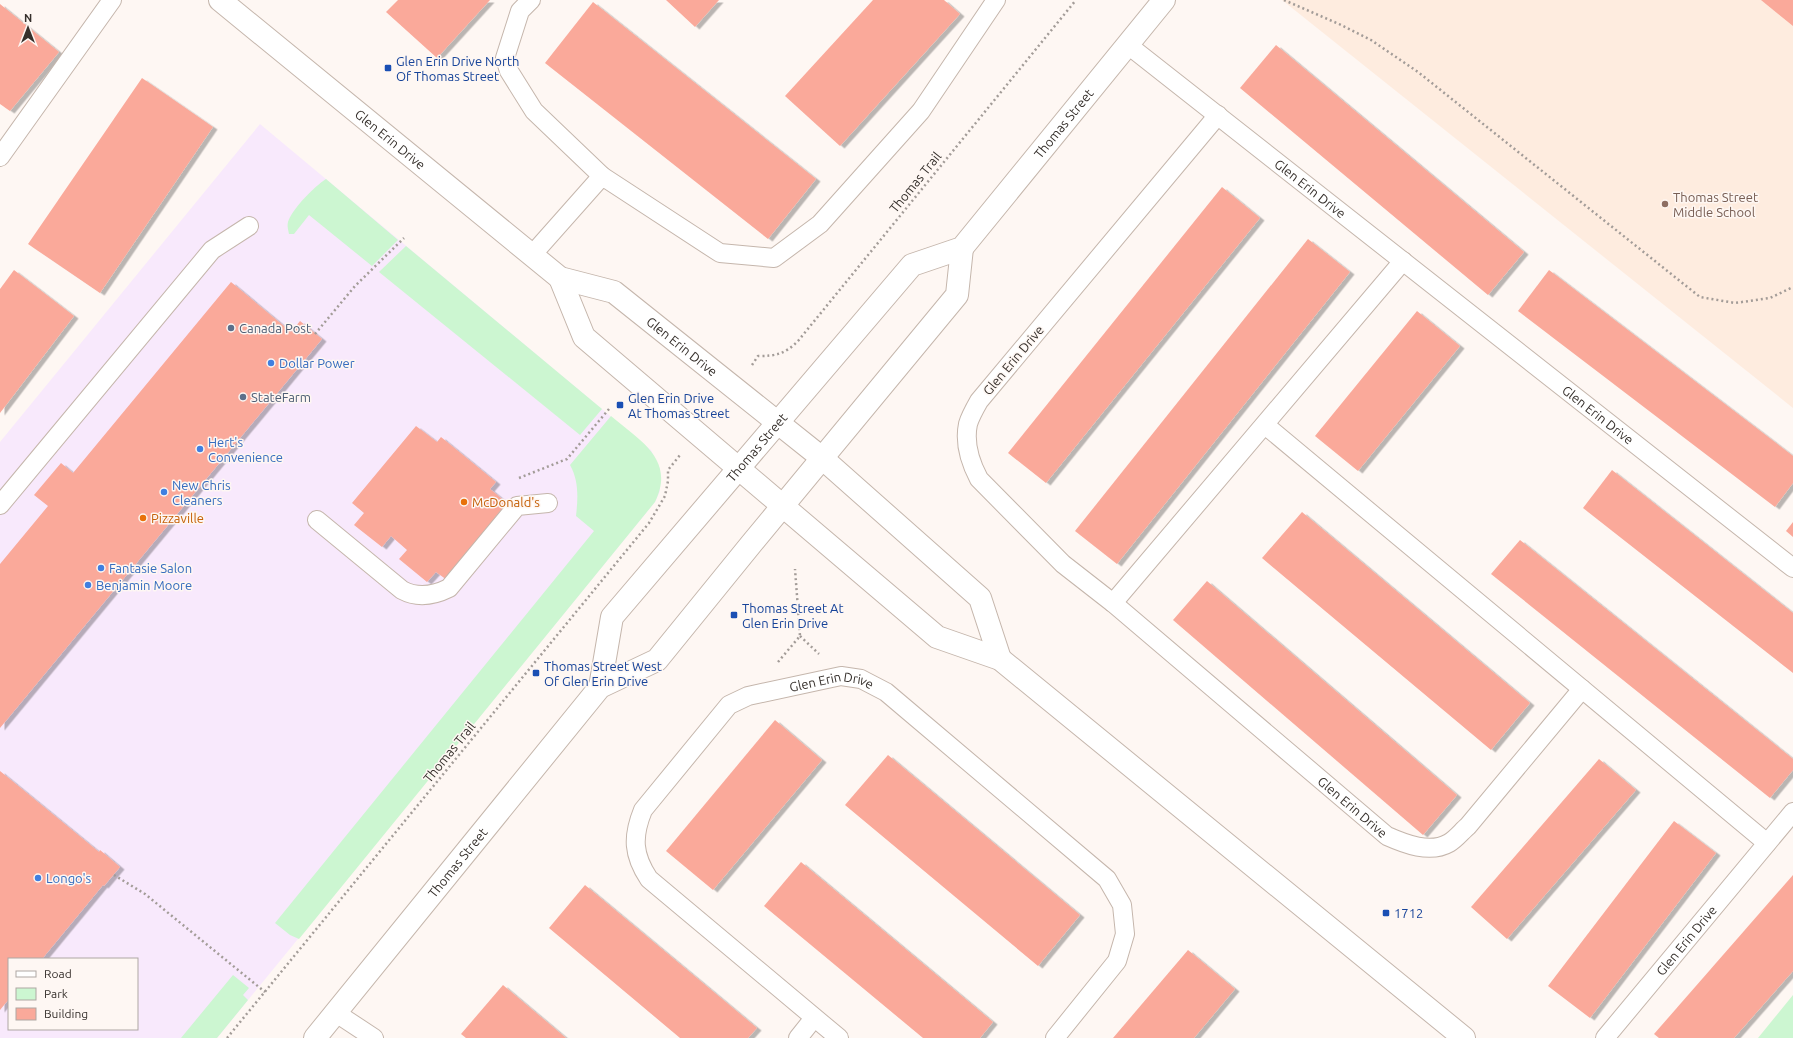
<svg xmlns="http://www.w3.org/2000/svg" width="1793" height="1038" viewBox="0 0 1793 1038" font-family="Ubuntu,sans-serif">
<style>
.commercial{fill:#f8e9fc;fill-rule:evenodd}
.built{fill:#feecdf}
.green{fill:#ccf6d1}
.building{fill:#faa99a;filter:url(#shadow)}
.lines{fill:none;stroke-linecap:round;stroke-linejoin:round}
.service-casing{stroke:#c5b6ac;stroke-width:20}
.tertiary-casing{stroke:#c5b6ac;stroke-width:24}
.path{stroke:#a39c98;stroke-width:2.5;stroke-dasharray:2 3;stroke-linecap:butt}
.service{stroke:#fff;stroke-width:18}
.tertiary{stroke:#fff;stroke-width:22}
.transit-dot{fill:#1a4fb4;stroke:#fef7f3;stroke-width:1.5}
.education-dot{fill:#8d6e63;stroke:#fef7f3;stroke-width:1.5}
.service-dot{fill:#5c6f8a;stroke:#fef7f3;stroke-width:1.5}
.shop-dot{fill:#3f7fe0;stroke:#fef7f3;stroke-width:1.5}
.food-dot{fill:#e8710a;stroke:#fef7f3;stroke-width:1.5}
.labels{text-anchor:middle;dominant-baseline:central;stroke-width:3;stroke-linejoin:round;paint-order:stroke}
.transit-label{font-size:13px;fill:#164399;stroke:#fef7f3;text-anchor:start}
.street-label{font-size:13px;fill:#36302c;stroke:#fef7f3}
.education-label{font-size:13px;fill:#785e54;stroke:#fef7f3;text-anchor:start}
.service-label{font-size:13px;fill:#4e5e75;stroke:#fef7f3;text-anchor:start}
.shop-label{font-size:13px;fill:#366cbe;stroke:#fef7f3;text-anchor:start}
.food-label{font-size:13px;fill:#c56008;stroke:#fef7f3;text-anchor:start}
</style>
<defs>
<filter id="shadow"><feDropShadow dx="4.5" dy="2.5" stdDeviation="0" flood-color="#0004"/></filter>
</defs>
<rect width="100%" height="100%" fill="#fef7f3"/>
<path class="commercial" d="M260,124L651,450L660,469V491L655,502L217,1038H0V442ZM9,959H137V1029H9Z"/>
<path class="built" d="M1282,0H1793V408Z"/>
<g class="green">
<path d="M326,179L398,240L372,266L309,215L294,234H289C288,229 287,226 288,222C292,209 315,186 326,179Z"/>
<path d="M406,246L602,409L580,435L379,272Z"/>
<path d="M611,416C639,440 676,459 655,502L299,939L290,935L275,923L594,531L576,516C578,498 579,481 570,465Z"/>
<path d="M233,975L249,988L243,995L248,1000L217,1038H181Z"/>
<path d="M1793,995V1038H1758Z"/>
</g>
<g class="building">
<path d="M398,0H490L437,58L386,12Z"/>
<path d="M666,0H719L695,27Z"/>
<path d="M873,0H944L960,14L840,146L785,96Z"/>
<path d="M1761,0H1793V26Z"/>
<path d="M593,2L816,179L768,239L545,63Z"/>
<path d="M0,4L59,52L10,111L0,104Z"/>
<path d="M1276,45L1524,252L1488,295L1240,88Z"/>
<path d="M142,78L213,127L100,293L28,244Z"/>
<path d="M1222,187L1260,218L1046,483L1008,453Z"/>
<path d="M1308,239L1350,272L1117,564L1075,531Z"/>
<path d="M14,270L74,316L0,413V289Z"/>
<path d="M1549,270L1793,456V483L1775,507L1518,311Z"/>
<path d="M231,282L291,332L300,321L322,339L0,728V564L48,506L34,495L61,463L73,473Z"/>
<path d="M1417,311L1460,346L1358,471L1315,436Z"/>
<path d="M416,426L437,442L441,437L496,482L490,489L507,503L495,517L498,519L447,580L436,572L427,582L399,559L407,550L391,536L382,547L354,525L364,513L352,503Z"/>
<path d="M1612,470L1793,613V673L1583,508Z"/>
<path d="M1302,512L1530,703L1491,750L1262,558Z"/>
<path d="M1793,522V537L1786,531Z"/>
<path d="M1520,540L1793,759V770L1770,798L1491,574Z"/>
<path d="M1207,581L1457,795L1423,835L1173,620Z"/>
<path d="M775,720L822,760L713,890L666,851Z"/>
<path d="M888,755L1080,915L1038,966L845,805Z"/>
<path d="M1599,759L1636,790L1507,939L1471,907Z"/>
<path d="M0,771L99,852L100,850L120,867L104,886L103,885L42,959H9V999L0,1010Z"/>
<path d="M1674,821L1716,853L1590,1018L1548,986Z"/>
<path d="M801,862L993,1022L980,1038H923L764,906Z"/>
<path d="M1793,875V971L1734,1038H1659L1654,1034Z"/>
<path d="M585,885L757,1028L748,1038H680L549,928Z"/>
<path d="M1188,950L1235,989L1194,1038H1113Z"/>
<path d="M503,985L566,1038H466L461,1034Z"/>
</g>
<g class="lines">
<g class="service-casing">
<g id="service">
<path d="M531,0L520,11L505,58L509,71L534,111L602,176"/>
<path id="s1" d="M1128,45L1793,568"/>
<path id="s2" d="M1218,115L979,401C975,408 970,417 968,424C964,443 970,462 979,479L1063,564L1113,603L1387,836C1405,844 1430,854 1449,843C1456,839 1462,831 1468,826L1582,689"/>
<path d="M0,157L112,0"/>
<path d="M532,255L602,176L720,253L774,258L820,224L921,111L996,0"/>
<path d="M1265,425L1767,843"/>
<path d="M0,505L212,250L249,226"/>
<path d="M317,520L402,590C417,598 433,596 449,588L517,506L548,503"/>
<path d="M1113,603L1403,261"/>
<path d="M336,1013L374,1038"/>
<path d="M798,1038L814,1018"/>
<path id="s3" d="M839,1038L649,879C633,855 632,837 643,810L729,705L748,696L841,676L861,679L886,692L1107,879L1122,905L1125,934L1117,961L1055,1038"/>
<path id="s4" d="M1605,1038L1793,812"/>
</g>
</g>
<g class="tertiary-casing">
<g id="tertiary">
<path id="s5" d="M220,0L560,278L614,292L822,458L980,598L1000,659"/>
<path d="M560,278L584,337L937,637L1000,659L1464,1038"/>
<path id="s6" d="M600,687L612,617L912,265L962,248L1164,0"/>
<path id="s7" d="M315,1038L600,687L657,660L752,543L957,295L962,248"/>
</g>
</g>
<g class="path">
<path d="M1284,0L1339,24L1371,40L1418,72L1700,297L1735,303L1770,298L1793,287"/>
<path d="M315,334L355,286L404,238"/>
<path d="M752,365L758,356C776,356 785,354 798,341L1076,0"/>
<path d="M519,478L567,459L609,409"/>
<path d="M800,636L819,654"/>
<path d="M778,662L800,636L795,569"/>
<path d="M114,875L145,894L265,992"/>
<path d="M227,1038L649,523L665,496L668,481V470L680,455"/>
</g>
<use href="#service" class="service"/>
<use href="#tertiary" class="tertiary"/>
</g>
<g class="transit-dot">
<rect x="384" y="64" width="8" height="8" rx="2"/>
<rect x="616" y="401" width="8" height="8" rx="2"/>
<rect x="730" y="611" width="8" height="8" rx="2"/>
<rect x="532" y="669" width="8" height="8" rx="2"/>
<rect x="1382" y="909" width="8" height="8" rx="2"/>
</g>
<circle class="education-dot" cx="1665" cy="204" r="4"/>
<g class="service-dot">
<circle cx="231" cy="328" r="4"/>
<circle cx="243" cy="397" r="4"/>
</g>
<g class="shop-dot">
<circle cx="271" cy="363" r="4"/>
<circle cx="200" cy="449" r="4"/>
<circle cx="164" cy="492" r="4"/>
<circle cx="101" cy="568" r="4"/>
<circle cx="88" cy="585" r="4"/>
<circle cx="38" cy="878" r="4"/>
</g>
<g class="food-dot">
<circle cx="464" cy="502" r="4"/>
<circle cx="143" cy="518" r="4"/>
</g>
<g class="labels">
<g class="transit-label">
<text x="396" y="61">Glen Erin Drive North<tspan x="396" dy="15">Of Thomas Street</tspan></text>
<text x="628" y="398">Glen Erin Drive<tspan x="628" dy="15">At Thomas Street</tspan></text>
<text x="742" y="608">Thomas Street At<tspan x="742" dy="15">Glen Erin Drive</tspan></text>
<text x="544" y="666">Thomas Street West<tspan x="544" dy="15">Of Glen Erin Drive</tspan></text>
<text x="1394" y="913">1712</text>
</g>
<g class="street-label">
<text stroke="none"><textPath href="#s6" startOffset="747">Thomas Street</textPath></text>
<text stroke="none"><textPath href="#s5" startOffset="220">Glen Erin Drive</textPath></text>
<text transform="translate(915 182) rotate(-51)">Thomas Trail</text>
<text stroke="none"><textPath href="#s1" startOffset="232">Glen Erin Drive</textPath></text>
<text stroke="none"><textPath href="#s5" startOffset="582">Glen Erin Drive</textPath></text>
<text transform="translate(1013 360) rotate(-50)">Glen Erin Drive</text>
<text stroke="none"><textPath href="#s1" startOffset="598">Glen Erin Drive</textPath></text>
<text stroke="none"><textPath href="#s6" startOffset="294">Thomas Street</textPath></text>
<text stroke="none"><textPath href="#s3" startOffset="563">Glen Erin Drive</textPath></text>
<text transform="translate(449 752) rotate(-51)">Thomas Trail</text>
<text stroke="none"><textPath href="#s2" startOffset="953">Glen Erin Drive</textPath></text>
<text stroke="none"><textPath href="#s7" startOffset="226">Thomas Street</textPath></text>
<text stroke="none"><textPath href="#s4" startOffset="127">Glen Erin Drive</textPath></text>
</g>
<g class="education-label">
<text x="1673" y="197">Thomas Street<tspan x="1673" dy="15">Middle School</tspan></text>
</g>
<g class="service-label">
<text x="239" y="328">Canada Post</text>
<text x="251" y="397">StateFarm</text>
</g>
<g class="shop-label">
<text x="279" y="363">Dollar Power</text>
<text x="208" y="442">Hert's<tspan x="208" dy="15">Convenience</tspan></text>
<text x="172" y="485">New Chris<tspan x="172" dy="15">Cleaners</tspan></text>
<text x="109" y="568">Fantasie Salon</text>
<text x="96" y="585">Benjamin Moore</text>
<text x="46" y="878">Longo's</text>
</g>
<g class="food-label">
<text x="472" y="502">McDonald's</text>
<text x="151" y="518">Pizzaville</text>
</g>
</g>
<rect x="8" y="958" width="130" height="72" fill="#fef7f3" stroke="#aea7a3"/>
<rect x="16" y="971" width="20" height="6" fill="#ffffff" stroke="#aea7a3"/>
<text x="44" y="978" font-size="12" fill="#36302c">Road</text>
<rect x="16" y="988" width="20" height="12" fill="#ccf6d1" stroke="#aea7a3"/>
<text x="44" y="998" font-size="12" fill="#36302c">Park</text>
<rect x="16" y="1008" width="20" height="12" fill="#faa99a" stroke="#aea7a3"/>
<text x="44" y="1018" font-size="12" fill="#36302c">Building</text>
<g transform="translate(28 28)" stroke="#fef7f3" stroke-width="3" paint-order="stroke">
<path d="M0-3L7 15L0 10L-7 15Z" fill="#36302c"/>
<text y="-6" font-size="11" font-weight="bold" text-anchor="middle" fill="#36302c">N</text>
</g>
</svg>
